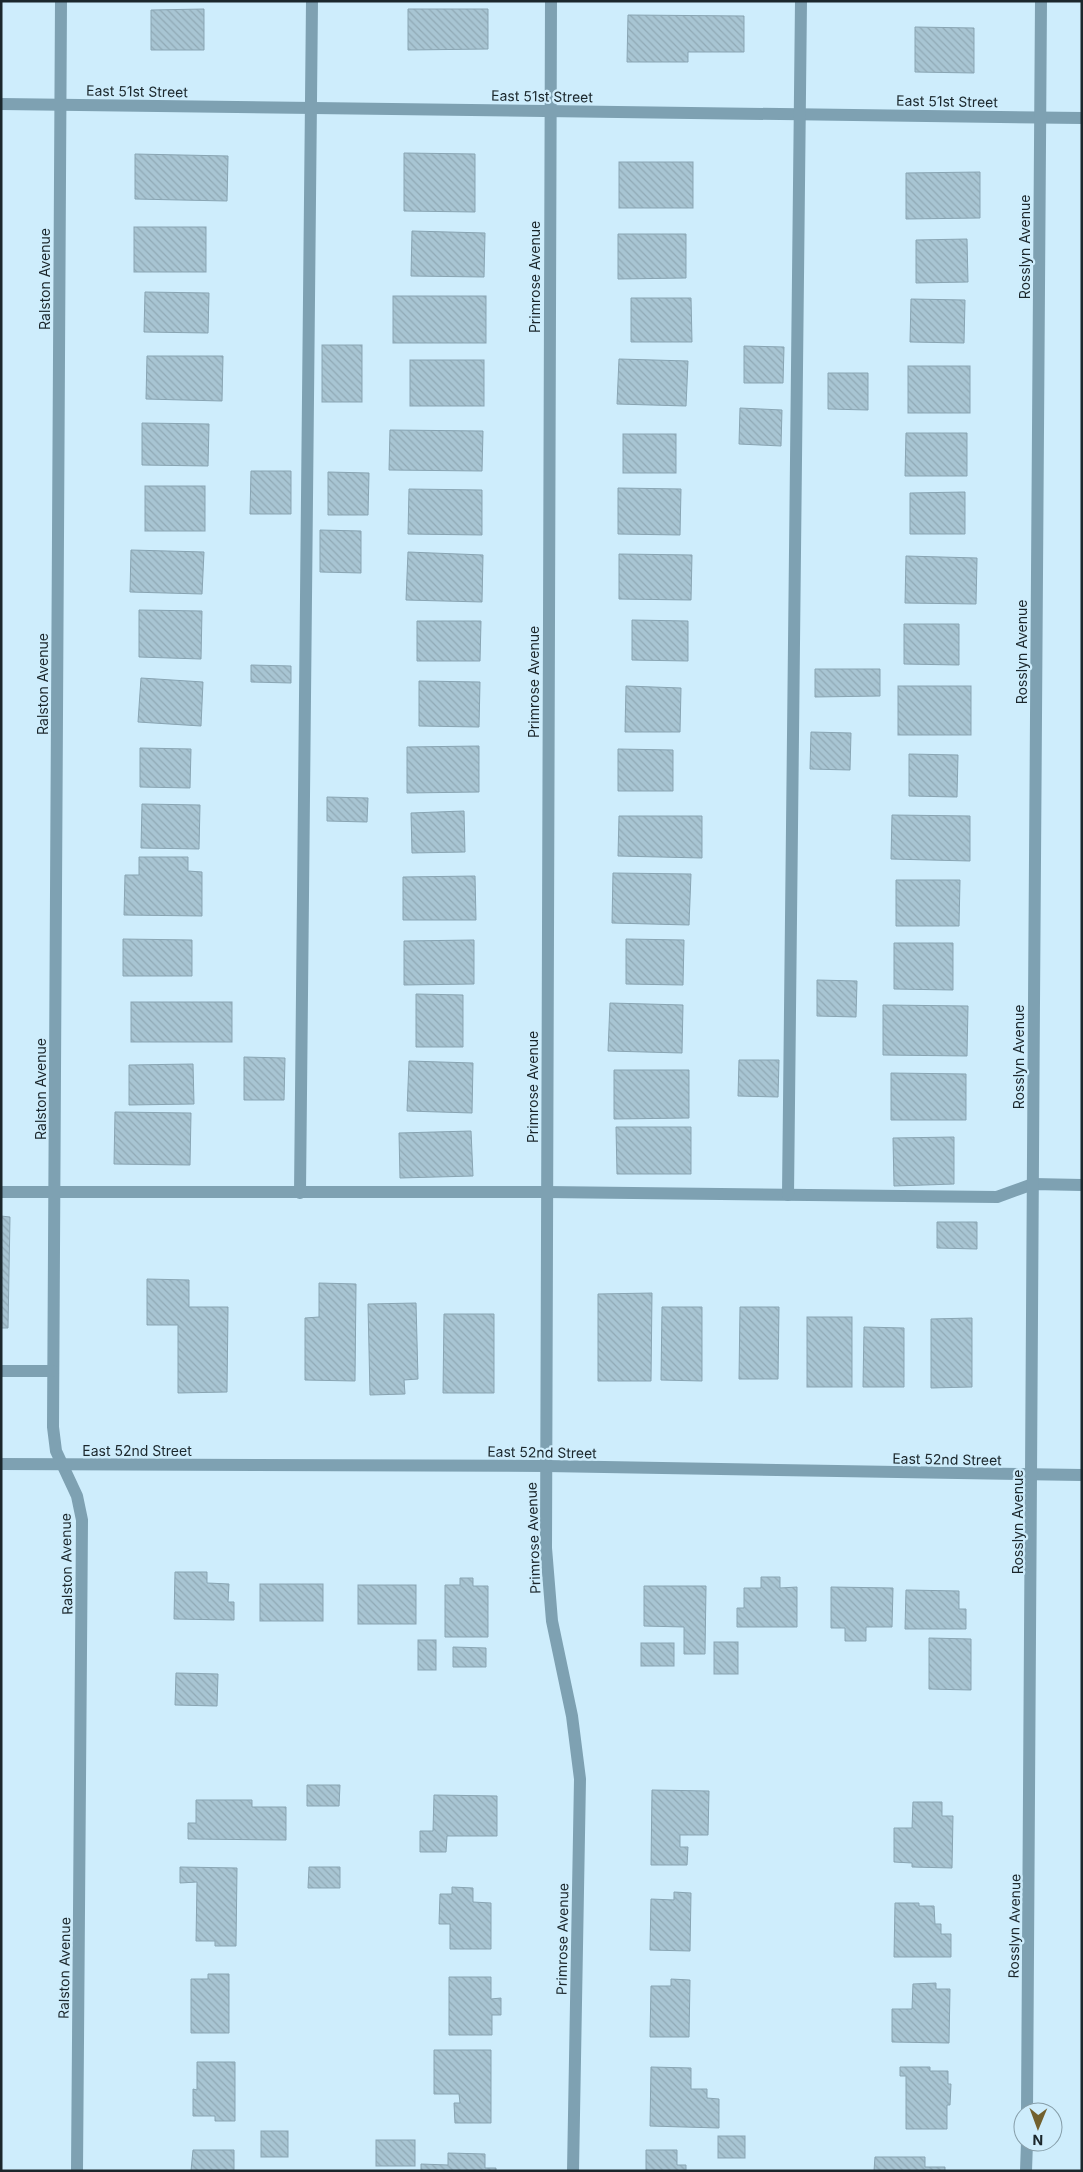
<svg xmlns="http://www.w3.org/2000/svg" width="1083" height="2172" viewBox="0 0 1083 2172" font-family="Inter,sans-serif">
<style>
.building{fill:url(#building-back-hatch);stroke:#89a5b3}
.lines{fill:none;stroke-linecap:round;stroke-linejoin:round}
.minor{stroke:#7ea1b2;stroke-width:12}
.labels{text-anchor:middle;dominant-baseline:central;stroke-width:4.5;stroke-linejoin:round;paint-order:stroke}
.street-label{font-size:14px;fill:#1b272c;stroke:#ceedfc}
</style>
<defs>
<pattern id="building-back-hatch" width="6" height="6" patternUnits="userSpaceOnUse" patternTransform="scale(1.25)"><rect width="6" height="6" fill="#a8c5d3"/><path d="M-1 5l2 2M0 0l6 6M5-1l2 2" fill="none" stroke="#90a9b5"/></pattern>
</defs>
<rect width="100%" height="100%" fill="#ceedfc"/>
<g class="building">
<path d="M204,9V50H151V10Z"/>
<path d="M408,9H488V49L408,50Z"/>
<path d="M628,15L744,16V52H688V62H627Z"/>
<path d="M915,27L974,28V73L915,72Z"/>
<path d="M404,153L475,154V212L404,211Z"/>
<path d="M135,154L228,156L227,201L135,199Z"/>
<rect x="619" y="162" width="74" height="46"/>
<path d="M980,172V218L906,219V173Z"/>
<rect x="134" y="227" width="72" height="45"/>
<path d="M412,231L485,233L484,277L411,276Z"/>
<path d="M618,234H686V278L618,279Z"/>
<path d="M967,239L968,282L916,283V240Z"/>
<path d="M145,292L209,293L208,333L144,332Z"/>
<rect x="393" y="296" width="93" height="47"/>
<path d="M631,298H691L692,342H631Z"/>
<path d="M911,299L965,300L964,343L910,342Z"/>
<rect x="322" y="345" width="40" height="57"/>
<path d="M744,346L784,347L783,383H744Z"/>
<path d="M147,356H223L222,401L146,399Z"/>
<path d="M619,359L688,361L686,406L617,404Z"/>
<rect x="410" y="360" width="74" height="46"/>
<rect x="908" y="366" width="62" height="47"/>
<path d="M828,373H868V410L828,409Z"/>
<path d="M740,408L782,410L781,446L739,444Z"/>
<path d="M142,423L209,424L208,466L142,465Z"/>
<path d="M390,430L483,431L482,471L389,470Z"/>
<path d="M906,433H967V476H905Z"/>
<rect x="623" y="434" width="53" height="39"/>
<path d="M251,471H291V514H250Z"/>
<path d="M328,472L369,473L368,515H328Z"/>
<rect x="145" y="486" width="60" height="45"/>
<path d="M618,488L681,489L680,535L618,534Z"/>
<path d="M409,489L482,490V535L408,534Z"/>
<path d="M965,492V534H910V493Z"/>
<path d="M320,530L361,531V573L320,572Z"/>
<path d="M131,550L204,552L202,594L130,592Z"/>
<path d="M408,552L483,555L482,602L406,600Z"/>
<path d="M619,554L692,555L691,600L619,599Z"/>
<path d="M906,556L977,558L976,604L905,603Z"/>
<path d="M139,610L202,611L201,659L139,657Z"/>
<path d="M632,620L688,621V661L632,660Z"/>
<path d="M417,621H481L480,661H417Z"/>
<path d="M904,624H959V665L904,664Z"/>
<path d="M251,665L291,666V683L251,682Z"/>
<path d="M815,669H880V696L815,697Z"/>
<path d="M141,678L203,682L201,726L138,722Z"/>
<path d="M419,681L480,682L479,727L419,726Z"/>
<path d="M626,686L681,688L680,732H625Z"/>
<rect x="898" y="686" width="73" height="49"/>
<path d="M811,732L851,733L850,770L810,769Z"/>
<path d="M479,746V792L407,793V747Z"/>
<path d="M140,748L191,749L190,788L140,787Z"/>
<path d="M618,749L673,750V791H618Z"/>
<path d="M909,754L958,755L957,797L909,796Z"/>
<path d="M327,797L368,798L367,822L327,821Z"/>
<path d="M142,804L200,805L199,849L141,848Z"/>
<path d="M464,811L465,852L412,853L411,813Z"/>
<path d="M892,815L970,816V861L891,859Z"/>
<path d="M619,816H702V858L618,856Z"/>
<path d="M139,857H188V871L202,872V916L124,915L125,875H139Z"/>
<path d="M613,873L691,874L689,925L612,923Z"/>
<path d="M475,876L476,920H403V877Z"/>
<path d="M896,880H960L959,926H896Z"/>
<path d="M123,939L192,940V976H123Z"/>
<path d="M626,939L684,940L683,985L626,984Z"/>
<path d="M474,940V984L404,985V941Z"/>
<path d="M894,943H953V990L894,989Z"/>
<path d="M817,980L857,981L856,1017L817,1016Z"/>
<path d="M416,994L463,995V1047H416Z"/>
<rect x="131" y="1002" width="101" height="40"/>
<path d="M610,1003L683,1005L682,1053L608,1051Z"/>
<path d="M883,1005L968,1006L967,1056L883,1055Z"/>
<path d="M244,1057L285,1058L284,1100H244Z"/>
<path d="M739,1060H779L778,1097L738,1096Z"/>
<path d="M409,1061L473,1063L472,1113L407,1111Z"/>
<path d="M193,1064L194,1104L129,1105V1065Z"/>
<path d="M614,1070H689V1118L614,1119Z"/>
<path d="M891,1073L966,1074V1120H891Z"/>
<path d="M115,1112L191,1113L190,1165L114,1164Z"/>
<path d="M616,1127H691V1174H617Z"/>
<path d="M471,1131L473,1176L400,1178L399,1133Z"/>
<path d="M954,1137V1184L894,1186L893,1138Z"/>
<path d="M1,1216L10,1217L8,1328H1Z"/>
<path d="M937,1222H977V1249L937,1248Z"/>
<path d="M147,1279L189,1280V1307H228L227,1392L178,1393V1325H147Z"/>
<path d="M319,1283L356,1284L355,1381L305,1380V1318L319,1317Z"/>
<path d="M652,1293L651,1381H598V1294Z"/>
<path d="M416,1303L418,1379L404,1380L405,1394L370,1395L368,1304Z"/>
<path d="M662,1307H702V1381L661,1380Z"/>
<path d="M740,1307H779L778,1379H739Z"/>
<path d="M444,1314H494V1393H443Z"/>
<rect x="807" y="1317" width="45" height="70"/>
<path d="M972,1318V1387L931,1388V1319Z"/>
<path d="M864,1327L904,1328V1387H863Z"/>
<path d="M175,1572H207V1583L229,1584L228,1602H234V1620L174,1619Z"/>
<path d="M761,1577H780V1588L797,1587V1627H737V1608H744V1588H761Z"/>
<path d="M460,1578H473V1586H488V1637H445V1585H460Z"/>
<rect x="260" y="1584" width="63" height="37"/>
<rect x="358" y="1585" width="58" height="39"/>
<path d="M644,1586H706L705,1654H684V1627L644,1626Z"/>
<path d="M831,1587L893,1588L892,1627H866V1641H845V1628H831Z"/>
<path d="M906,1590L959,1591V1609H966V1629H905Z"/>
<path d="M929,1638L971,1639V1690L929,1689Z"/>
<rect x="418" y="1640" width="18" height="30"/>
<rect x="714" y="1642" width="24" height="32"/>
<rect x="641" y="1643" width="33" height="23"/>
<path d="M453,1647L486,1648V1667H453Z"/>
<path d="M176,1673L218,1674L217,1706L175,1705Z"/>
<path d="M307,1785H340L339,1806H307Z"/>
<path d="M652,1790L709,1791L708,1835H680V1847H688L687,1865H651Z"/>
<path d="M434,1795L497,1796V1836H447L446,1852H420V1831H433Z"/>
<path d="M196,1800H252V1807H286V1840L188,1839V1823H196Z"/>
<path d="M913,1802H942V1816H953L952,1868L912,1867V1863L894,1862V1828H912Z"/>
<path d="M180,1867L237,1868L236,1946H215V1941H196L197,1882L180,1883Z"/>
<path d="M309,1867H340V1888H308Z"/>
<path d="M452,1887L473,1888V1902L491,1903V1949H450V1924H439L440,1894H452Z"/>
<path d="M674,1892L691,1893L690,1951L650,1950L651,1899L674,1900Z"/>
<path d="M895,1903H919V1906H934L935,1924H941V1934H951V1957H894Z"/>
<path d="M208,1974H229V2033H191V1979H208Z"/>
<path d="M449,1977H491V1999L501,1998V2015H492V2035H449Z"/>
<path d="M671,1979L690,1980L689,2037H650L651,1986H671Z"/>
<path d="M936,1983V1989H950L949,2043L892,2042V2009H912L913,1984Z"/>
<path d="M434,2050H491V2123H455L454,2103H460L459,2094H434Z"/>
<path d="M197,2062H235V2121H215V2116H193V2089L197,2090Z"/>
<path d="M651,2067L691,2068V2089H707V2098L719,2099V2128L650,2126Z"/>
<path d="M900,2067H930V2071H948V2084H951L950,2105H947V2129H906V2076H900Z"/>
<rect x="261" y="2131" width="27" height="26"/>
<rect x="718" y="2136" width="27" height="22"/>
<rect x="376" y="2140" width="39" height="26"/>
<path d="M193,2150H234V2171H191Z"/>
<path d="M646,2150H677V2165H686V2171H646Z"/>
<path d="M448,2153L485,2154V2168H496V2171H421V2164L448,2165Z"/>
<path d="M875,2157H925V2167H945V2171H874Z"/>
</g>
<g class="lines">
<g class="minor">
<path d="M61,1L53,1427L56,1451L77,1496L82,1520L77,2171"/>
<path d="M551,1L546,1548L552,1621L572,1716L580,1779L573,2171"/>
<path d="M1,104L1082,118"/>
<path d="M1,1192H546L997,1197L1033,1184L1082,1185"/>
<path d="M300,1193L312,1"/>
<path d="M788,1195L801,1"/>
<path d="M1,1371H53"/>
<path d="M1,1464L546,1466L1082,1475"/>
<path d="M1027,2112C1034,1408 1033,705 1041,1"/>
<path d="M1026,2171L1027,2142"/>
</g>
</g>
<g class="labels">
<g class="street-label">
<text transform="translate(137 91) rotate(1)">East 51st Street</text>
<text transform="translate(542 96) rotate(1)">East 51st Street</text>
<text transform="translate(947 101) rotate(1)">East 51st Street</text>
<text transform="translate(1024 247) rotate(-90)">Rosslyn Avenue</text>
<text transform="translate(534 277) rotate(-90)">Primrose Avenue</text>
<text transform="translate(44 279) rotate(-90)">Ralston Avenue</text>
<text transform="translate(1021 652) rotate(-90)">Rosslyn Avenue</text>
<text transform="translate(533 682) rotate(-90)">Primrose Avenue</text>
<text transform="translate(42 684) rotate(-90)">Ralston Avenue</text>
<text transform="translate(1018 1057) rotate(-90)">Rosslyn Avenue</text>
<text transform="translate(532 1087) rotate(-90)">Primrose Avenue</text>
<text transform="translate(40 1089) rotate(-90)">Ralston Avenue</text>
<text x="137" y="1450">East 52nd Street</text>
<text transform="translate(542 1452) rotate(1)">East 52nd Street</text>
<text transform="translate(947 1459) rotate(1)">East 52nd Street</text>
<text transform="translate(1017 1522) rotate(-90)">Rosslyn Avenue</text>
<text transform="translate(533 1538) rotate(-92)">Primrose Avenue</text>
<text transform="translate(66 1564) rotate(-91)">Ralston Avenue</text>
<text transform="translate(1014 1926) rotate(-89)">Rosslyn Avenue</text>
<text transform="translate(562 1939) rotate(-89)">Primrose Avenue</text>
<text transform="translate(64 1968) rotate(-89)">Ralston Avenue</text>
</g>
</g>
<rect width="1083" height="2172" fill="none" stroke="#1b272c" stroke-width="5"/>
<g transform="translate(1038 2127) rotate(181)"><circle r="24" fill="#ceedfc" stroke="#869ea9"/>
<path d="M0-4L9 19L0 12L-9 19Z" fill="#72612f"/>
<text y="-8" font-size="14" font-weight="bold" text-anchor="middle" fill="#1b272c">N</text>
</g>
</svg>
